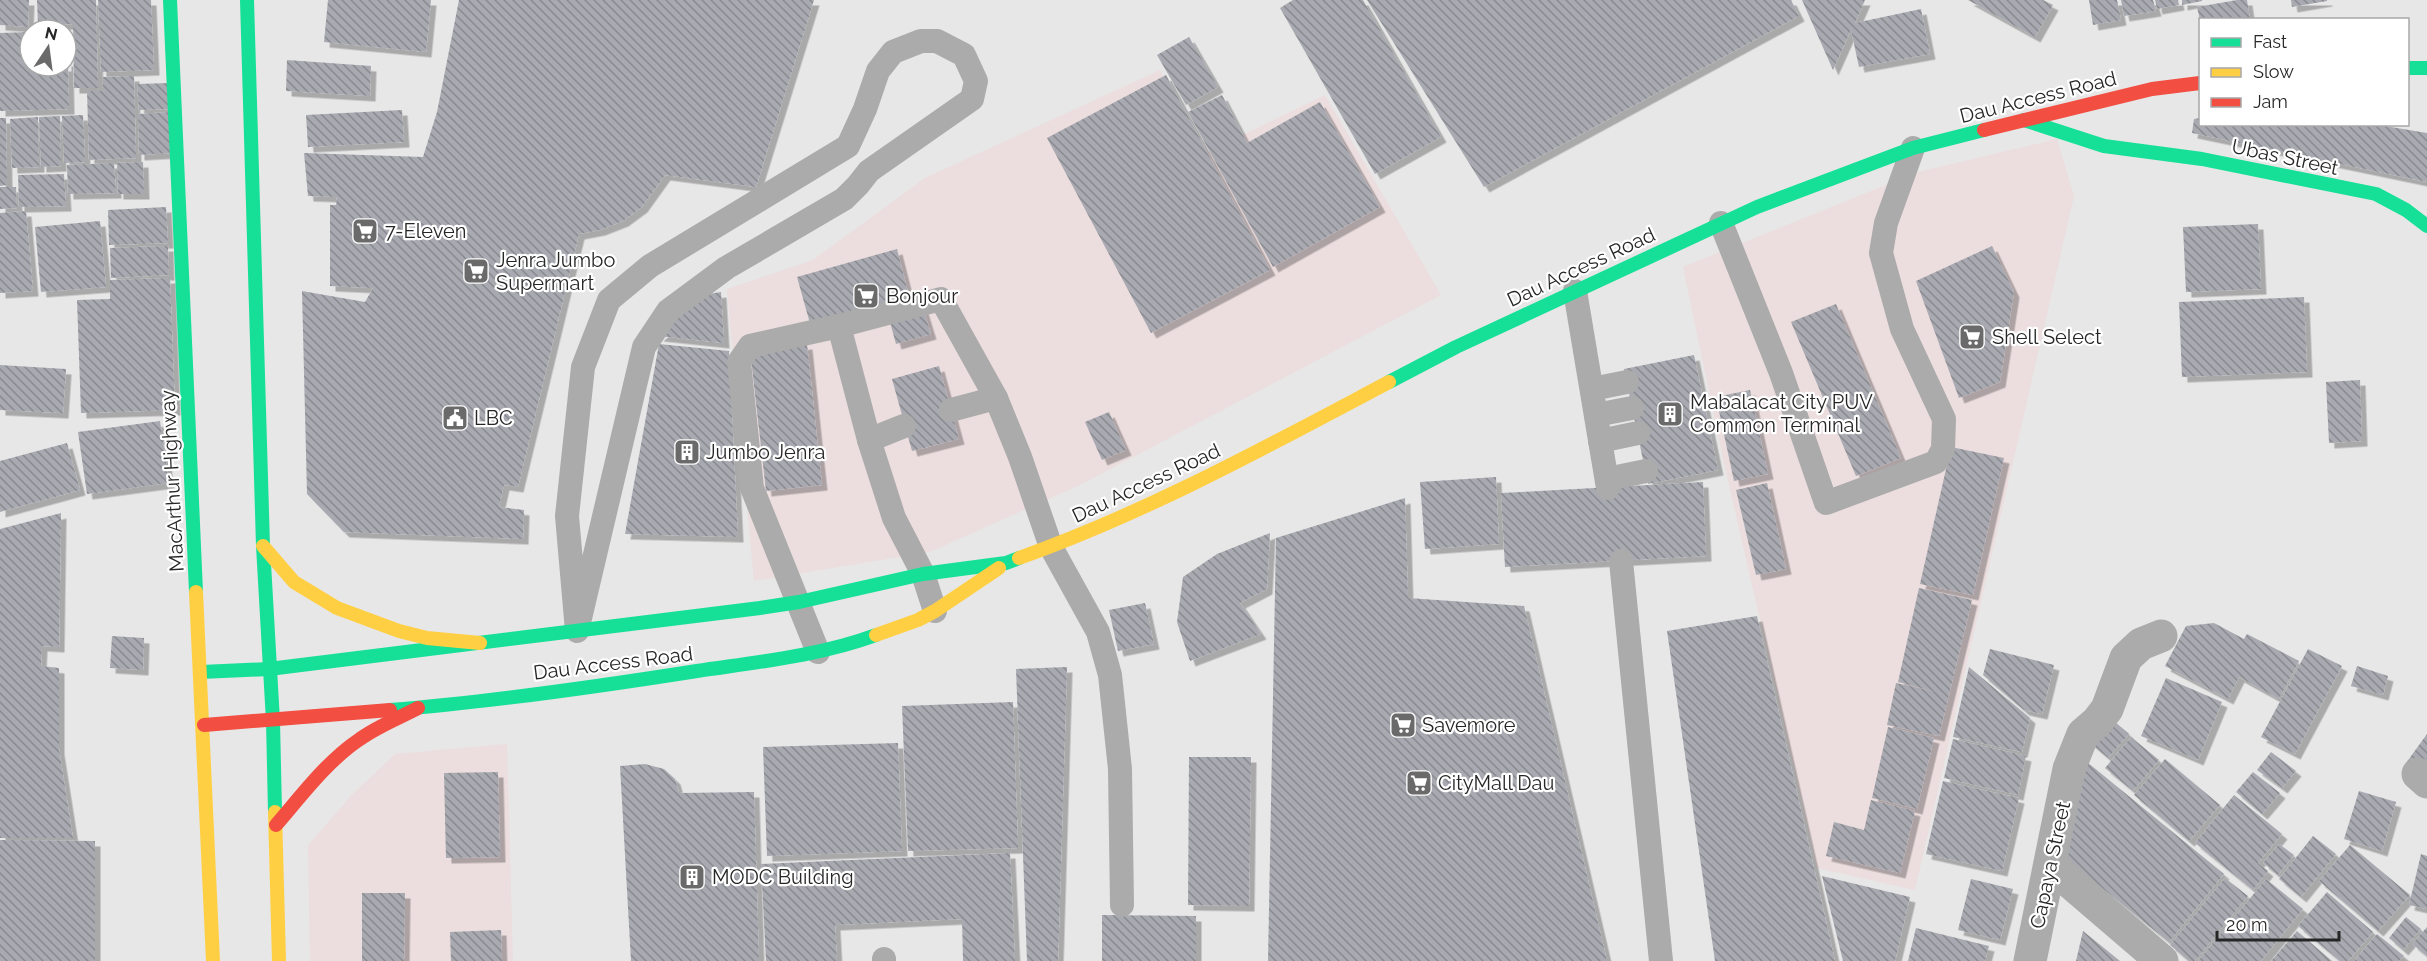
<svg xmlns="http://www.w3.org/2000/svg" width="2427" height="961" viewBox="0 0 2427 961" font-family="Raleway,sans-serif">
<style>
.commercial{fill:#ecddde}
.building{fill:url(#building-back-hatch);filter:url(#shadow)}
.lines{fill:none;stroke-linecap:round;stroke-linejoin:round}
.lane{stroke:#ababab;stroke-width:24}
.street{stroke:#ababab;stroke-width:33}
.fast{stroke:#16e098;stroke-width:14}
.slow{stroke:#ffcf43;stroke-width:14}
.jam{stroke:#f24e42;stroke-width:14}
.labels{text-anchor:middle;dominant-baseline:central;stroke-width:4.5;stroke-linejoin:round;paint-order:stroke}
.street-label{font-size:20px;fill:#262627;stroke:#fff}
.poi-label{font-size:20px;fill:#262627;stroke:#fff;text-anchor:start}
</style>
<defs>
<pattern id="building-back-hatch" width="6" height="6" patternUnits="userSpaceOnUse" patternTransform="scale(1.5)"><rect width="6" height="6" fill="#a9aab1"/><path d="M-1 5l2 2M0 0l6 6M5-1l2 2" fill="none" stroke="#898a90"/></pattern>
<filter id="shadow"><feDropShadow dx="5.5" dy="5.5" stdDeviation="0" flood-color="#0004"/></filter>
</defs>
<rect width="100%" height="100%" fill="#e7e7e7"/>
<g class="commercial">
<path d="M1160,70L1208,152L1325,95L1441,295L1080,485L930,552L754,581L727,289L813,260L925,178Z"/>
<path d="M2057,139L2074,196L1915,890L1817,868L1723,459L1683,267L1918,172Z"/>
<path d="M507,744L513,961H310L308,845L351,796L395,754Z"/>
</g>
<g class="building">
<path d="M0,0H29L28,27L0,25Z"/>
<path d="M37,0H96L98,88H74L73,24L38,25Z"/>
<path d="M98,0H151L154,70L101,72Z"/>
<path d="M328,0H431L426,52L324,42Z"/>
<path d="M459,0H814L756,187L665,175L642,207L623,221L600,230L579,234L518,487L504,485L499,507L524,510L523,539L344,532L307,494L302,291L365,302L373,288L330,286V205H336L337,197L308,196L304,153L423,157L437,112Z"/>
<path d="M1293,0H1363L1441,137L1375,174L1280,8Z"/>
<path d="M1367,0H1791L1799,16L1484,187Z"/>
<path d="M1802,0H1865L1855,23L1921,9L1930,54L1859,67L1851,30L1833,70Z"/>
<path d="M1968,0H2043L2053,5L2035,37Z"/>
<path d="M2089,0H2117L2121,20L2093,25Z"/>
<path d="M2121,0H2153L2156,11L2124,16Z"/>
<path d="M2155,0H2178L2179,5L2157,9Z"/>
<path d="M2182,0H2202V1L2182,5Z"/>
<path d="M2237,0H2247L2250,20H2200L2197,7Z"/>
<path d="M2291,0H2327V1L2292,7Z"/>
<path d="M30,32V66H66V61H68L69,109L0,111V33Z"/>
<path d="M1189,37L1218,87L1186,105L1157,55Z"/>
<path d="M287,60L371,66L370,96L286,91Z"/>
<path d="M1166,75L1270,270L1151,333L1047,138Z"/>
<path d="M134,76L136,158L89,160L87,91H103V77Z"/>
<path d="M169,83L170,109L139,110L137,84Z"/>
<path d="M1222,95L1247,143L1320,102L1380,207L1273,267L1188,112Z"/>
<path d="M402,110L404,142L308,147L306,115Z"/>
<path d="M171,112L173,153L139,155L138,114Z"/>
<path d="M83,115L85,162L64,163L62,116Z"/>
<path d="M60,116L61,166L41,167L39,117Z"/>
<path d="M38,117L39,167L12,168L10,119Z"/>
<path d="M0,118H6L7,185L0,186Z"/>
<path d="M2200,118V124H2373L2427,133V182L2192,133L2194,119Z"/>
<path d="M143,162L144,194H118L117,163Z"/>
<path d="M114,163L116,193L68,194L67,165Z"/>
<path d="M64,174L66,206L19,207L18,175Z"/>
<path d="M0,187H16L17,208L0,209Z"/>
<path d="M166,207L168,243L109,245L108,210Z"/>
<path d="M26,211L33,291L0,293V213Z"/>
<path d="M100,221L106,287L41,292L35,227Z"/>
<path d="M2258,224L2261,289L2186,292L2183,227Z"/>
<path d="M168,246L169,275L111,278L110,248Z"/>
<path d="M1992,246L2014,292L2000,382L1959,398L1916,281Z"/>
<path d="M897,249L910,300L811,327L797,277Z"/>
<path d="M170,278L175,410L81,413L77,300L110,299V280Z"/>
<path d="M721,292L724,343L658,336L702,295Z"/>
<path d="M2304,297L2307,372L2182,377L2179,302Z"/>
<path d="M1836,304L1901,458L1856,476L1791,322Z"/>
<path d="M922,305L931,334L896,344L888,315Z"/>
<path d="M659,344L729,351L738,537L625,534Z"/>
<path d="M807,344L822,485L766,491L750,350Z"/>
<path d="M1694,355L1718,470L1648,484L1624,369Z"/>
<path d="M0,365L66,369L63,413L0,410Z"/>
<path d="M939,366L959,439L912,451L892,379Z"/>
<path d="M2360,380L2362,441L2329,443L2326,382Z"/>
<path d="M1750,390L1768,474L1734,481L1716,397Z"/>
<path d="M1109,412L1126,450L1102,460L1085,422Z"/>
<path d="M160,421L169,483L87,494L78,432Z"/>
<path d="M67,443L80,490L0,512V461Z"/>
<path d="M1951,447L2004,458L1973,595L1920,584Z"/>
<path d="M1496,477L1499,544L1425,549L1420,482Z"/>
<path d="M1703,482L1706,556L1505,567L1501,493Z"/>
<path d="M1767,483L1786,569L1756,575L1736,490Z"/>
<path d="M1405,498L1408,598L1524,606L1607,961H1268L1276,538Z"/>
<path d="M61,513L59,647L42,646L41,666L59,668V749L73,838H0V529Z"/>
<path d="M1270,533L1267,589L1240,603L1261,634L1190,661L1177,622L1183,577L1217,554Z"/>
<path d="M1919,588L1972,600L1939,736L1887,725L1896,683L1937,692L1898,682Z"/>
<path d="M1145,603L1154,644L1118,651L1109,610Z"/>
<path d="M1757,616L1835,961H1715L1667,631Z"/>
<path d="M2214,623L2244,639L2247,634L2299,661L2279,699L2239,677L2228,699L2165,666L2186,626Z"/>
<path d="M112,636L144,638L143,670L110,668Z"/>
<path d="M1990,649L2054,665L2042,714L2024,710L1983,675Z"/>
<path d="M2308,649L2342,666L2295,754L2261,737Z"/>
<path d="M2357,666L2388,676L2383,695L2351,686Z"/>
<path d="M1067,667L1058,961H1027L1016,669Z"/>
<path d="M1969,667L2030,718L2022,752L1953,737Z"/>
<path d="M2166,678L2222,702L2198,760L2141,736Z"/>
<path d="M1013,702L1018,848L908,851L902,706Z"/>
<path d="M2108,716L2129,734L2108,758L2087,740Z"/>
<path d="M1888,727L1934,738L1917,809L1872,798Z"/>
<path d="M2427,734V778L2406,763Z"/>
<path d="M2131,737L2159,760L2133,791L2105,768Z"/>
<path d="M1953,739L2026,756L2018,795L1944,778Z"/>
<path d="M898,743L902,851L767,856L763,747Z"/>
<path d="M2271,752L2296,771L2282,788L2257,770Z"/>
<path d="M1189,757H1251L1249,906L1188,905Z"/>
<path d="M2165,759L2220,805L2189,841L2134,795Z"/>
<path d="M2087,762L2224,874L2169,942L2066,859Z"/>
<path d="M645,764L664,769L675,779L679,793L754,792L759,961H631L620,766Z"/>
<path d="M498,772L500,857L446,858L444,773Z"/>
<path d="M2253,772L2280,793L2262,814L2236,792Z"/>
<path d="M1943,781L2019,798L2002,871L1926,854Z"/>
<path d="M2359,791L2396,802L2382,851L2344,839Z"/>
<path d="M2234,795L2282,834L2258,863L2268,871L2253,890L2195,843Z"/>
<path d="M1871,800L1915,811L1900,873L1826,856L1834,822L1864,830Z"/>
<path d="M2313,836L2336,854L2301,897L2279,879Z"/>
<path d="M0,840L95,841V961H0Z"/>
<path d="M2279,844L2294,855L2278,875L2263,863Z"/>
<path d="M2350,845L2410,895L2378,931L2319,881Z"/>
<path d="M1010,853L1015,961H963L962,919L835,925L837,961H766L761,864Z"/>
<path d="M2421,854L2427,856V909L2409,905Z"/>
<path d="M1822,876L1910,897L1895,961H1843Z"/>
<path d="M2225,878L2248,896L2195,961H2189L2170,945Z"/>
<path d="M1971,879L2013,889L2000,940L1958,930Z"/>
<path d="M2266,879L2303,909L2261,961H2198Z"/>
<path d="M2327,892L2373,932L2348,961H2340L2298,926Z"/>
<path d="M362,893H405L404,961H362Z"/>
<path d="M1102,915L1196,916V961H1102Z"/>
<path d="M2406,917L2421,929L2403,950L2389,938Z"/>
<path d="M2427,927V956L2412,944Z"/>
<path d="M1916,928L1989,946L1985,961H1908Z"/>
<path d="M501,930L502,961H451L450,932Z"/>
<path d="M2083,931L2120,961H2076Z"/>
<path d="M2297,931L2332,961H2271Z"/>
<path d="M2377,934L2404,956L2399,961H2354Z"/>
</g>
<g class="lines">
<g class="lane">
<path d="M921,41H937L964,55L976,81L972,99L869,171L858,185L844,199L726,268L668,311L644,347L577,631L567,516L583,367L609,300L650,266L848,146L865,109L878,71L893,52Z"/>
<path d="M1721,223L1781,373L1826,503L1936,462L1943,449L1944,419L1902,329L1881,253L1886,223L1913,148"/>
<path d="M1575,291L1608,488"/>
<path d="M839,326L869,440"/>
<path d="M1592,389L1627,382"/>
<path d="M951,410L996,398L1020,457L1051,547L1098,632L1110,675L1120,769L1122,905"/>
<path d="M1596,415L1632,408"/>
<path d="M904,426L869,440L894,518L923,574L935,611"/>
<path d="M1600,441L1638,433"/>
<path d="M1607,479L1646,471"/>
<path d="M1621,561L1661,961"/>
<path d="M818,652L752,488L739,362L750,346L839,326L941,299L996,398"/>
<path d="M884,959V961"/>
</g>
<g class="street">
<path d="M2418,774L2427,782"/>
<path d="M2050,865L2162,961"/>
<path d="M2030,961L2069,769L2083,734L2097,722L2107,709L2126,658L2141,644L2161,636"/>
</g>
<g class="fast">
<path d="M170,0L196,592"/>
<path d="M247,0L263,546L273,721L275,812"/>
<path d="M2408,68H2427"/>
<path d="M2024,120L2104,146L2202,159L2376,194L2406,210L2427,226"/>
<path d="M1389,382L1456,347L1757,207L1913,148L1984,130"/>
<path d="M201,672L269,669L760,608L799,602L923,574L1006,563L1019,558"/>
<path d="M390,710C492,702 595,687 697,671C757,662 819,656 876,635"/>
</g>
<g class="slow">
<path d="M263,546L294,582L337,608L399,631L427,638L480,643"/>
<path d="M1019,558C1148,512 1268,446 1389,382"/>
<path d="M196,592L213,961"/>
<path d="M876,635L918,620L935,611L999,568"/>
<path d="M275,812L279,961"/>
</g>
<g class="jam">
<path d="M1984,130L2152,89L2200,83"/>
<path d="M204,725L390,710"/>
<path d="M276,825C302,795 327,761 360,739C378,726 399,718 418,708"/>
</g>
</g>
<defs>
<g id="supermarket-square" transform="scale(1.35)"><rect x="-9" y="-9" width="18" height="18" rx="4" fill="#6a6a6a" stroke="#fff"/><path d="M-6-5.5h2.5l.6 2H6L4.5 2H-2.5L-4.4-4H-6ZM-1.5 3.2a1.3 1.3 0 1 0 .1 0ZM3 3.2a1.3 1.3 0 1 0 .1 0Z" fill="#fff"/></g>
<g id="building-square" transform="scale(1.35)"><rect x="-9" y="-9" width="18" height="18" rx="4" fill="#6a6a6a" stroke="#fff"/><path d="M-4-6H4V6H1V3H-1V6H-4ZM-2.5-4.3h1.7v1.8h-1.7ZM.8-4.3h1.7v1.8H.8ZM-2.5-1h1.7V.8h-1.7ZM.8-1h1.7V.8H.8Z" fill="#fff"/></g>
<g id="civic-square" transform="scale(1.35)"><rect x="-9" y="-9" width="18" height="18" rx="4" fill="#6a6a6a" stroke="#fff"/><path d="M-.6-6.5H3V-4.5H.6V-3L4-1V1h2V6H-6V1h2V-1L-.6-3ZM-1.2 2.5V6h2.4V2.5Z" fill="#fff"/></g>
</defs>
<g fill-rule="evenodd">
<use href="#supermarket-square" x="365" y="231"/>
<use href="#supermarket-square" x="476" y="271"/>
<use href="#supermarket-square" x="866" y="296"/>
<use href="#supermarket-square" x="1972" y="337"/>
<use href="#building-square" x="1670" y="414"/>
<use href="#civic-square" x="455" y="418"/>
<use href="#building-square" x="687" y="452"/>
<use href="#supermarket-square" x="1403" y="725"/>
<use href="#supermarket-square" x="1419" y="783"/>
<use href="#building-square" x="692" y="877"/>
</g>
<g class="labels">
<g class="street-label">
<text transform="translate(2038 97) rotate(-14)">Dau Access Road</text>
<text transform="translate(2285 157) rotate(12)">Ubas Street</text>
<text transform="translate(1581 267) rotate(-25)">Dau Access Road</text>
<text transform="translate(172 481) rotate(-93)">MacArthur Highway</text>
<text transform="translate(1146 483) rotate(-25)">Dau Access Road</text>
<text transform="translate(613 663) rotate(-7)">Dau Access Road</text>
<text transform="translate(2050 865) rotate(-78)">Capaya Street</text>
</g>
<g class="poi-label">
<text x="385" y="231">7-Eleven</text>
<text x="496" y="260">Jenra Jumbo<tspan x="496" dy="23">Supermart</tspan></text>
<text x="886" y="296">Bonjour</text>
<text x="1992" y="337">Shell Select</text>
<text x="1690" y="402">Mabalacat City PUV<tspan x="1690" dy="23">Common Terminal</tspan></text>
<text x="474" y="418">LBC</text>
<text x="706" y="452">Jumbo Jenra</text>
<text x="1422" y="725">Savemore</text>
<text x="1438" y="783">CityMall Dau</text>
<text x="712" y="877">MODC Building</text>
</g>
</g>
<rect x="2199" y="18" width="210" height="108" fill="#ffffff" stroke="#a8a8a9" stroke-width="1.5"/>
<rect x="2211" y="38" width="30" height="9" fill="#16e098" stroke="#a8a8a9" stroke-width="1.5"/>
<text x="2253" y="48" font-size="18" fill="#262627">Fast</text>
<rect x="2211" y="68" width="30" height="9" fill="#ffcf43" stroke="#a8a8a9" stroke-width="1.5"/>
<text x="2253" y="78" font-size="18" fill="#262627">Slow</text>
<rect x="2211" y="98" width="30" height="9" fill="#f24e42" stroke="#a8a8a9" stroke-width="1.5"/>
<text x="2253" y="108" font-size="18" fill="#262627">Jam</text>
<g transform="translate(48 48) rotate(13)"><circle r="28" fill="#ffffff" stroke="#a8a8a9" stroke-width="1.5"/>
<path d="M0-4.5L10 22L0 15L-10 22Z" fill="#6a6a6a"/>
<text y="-9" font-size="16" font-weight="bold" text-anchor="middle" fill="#262627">N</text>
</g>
<path d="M2217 931v9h122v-9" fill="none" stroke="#262627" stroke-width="3"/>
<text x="2226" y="931" font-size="18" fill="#262627" stroke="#ffffff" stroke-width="4.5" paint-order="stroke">20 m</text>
</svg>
